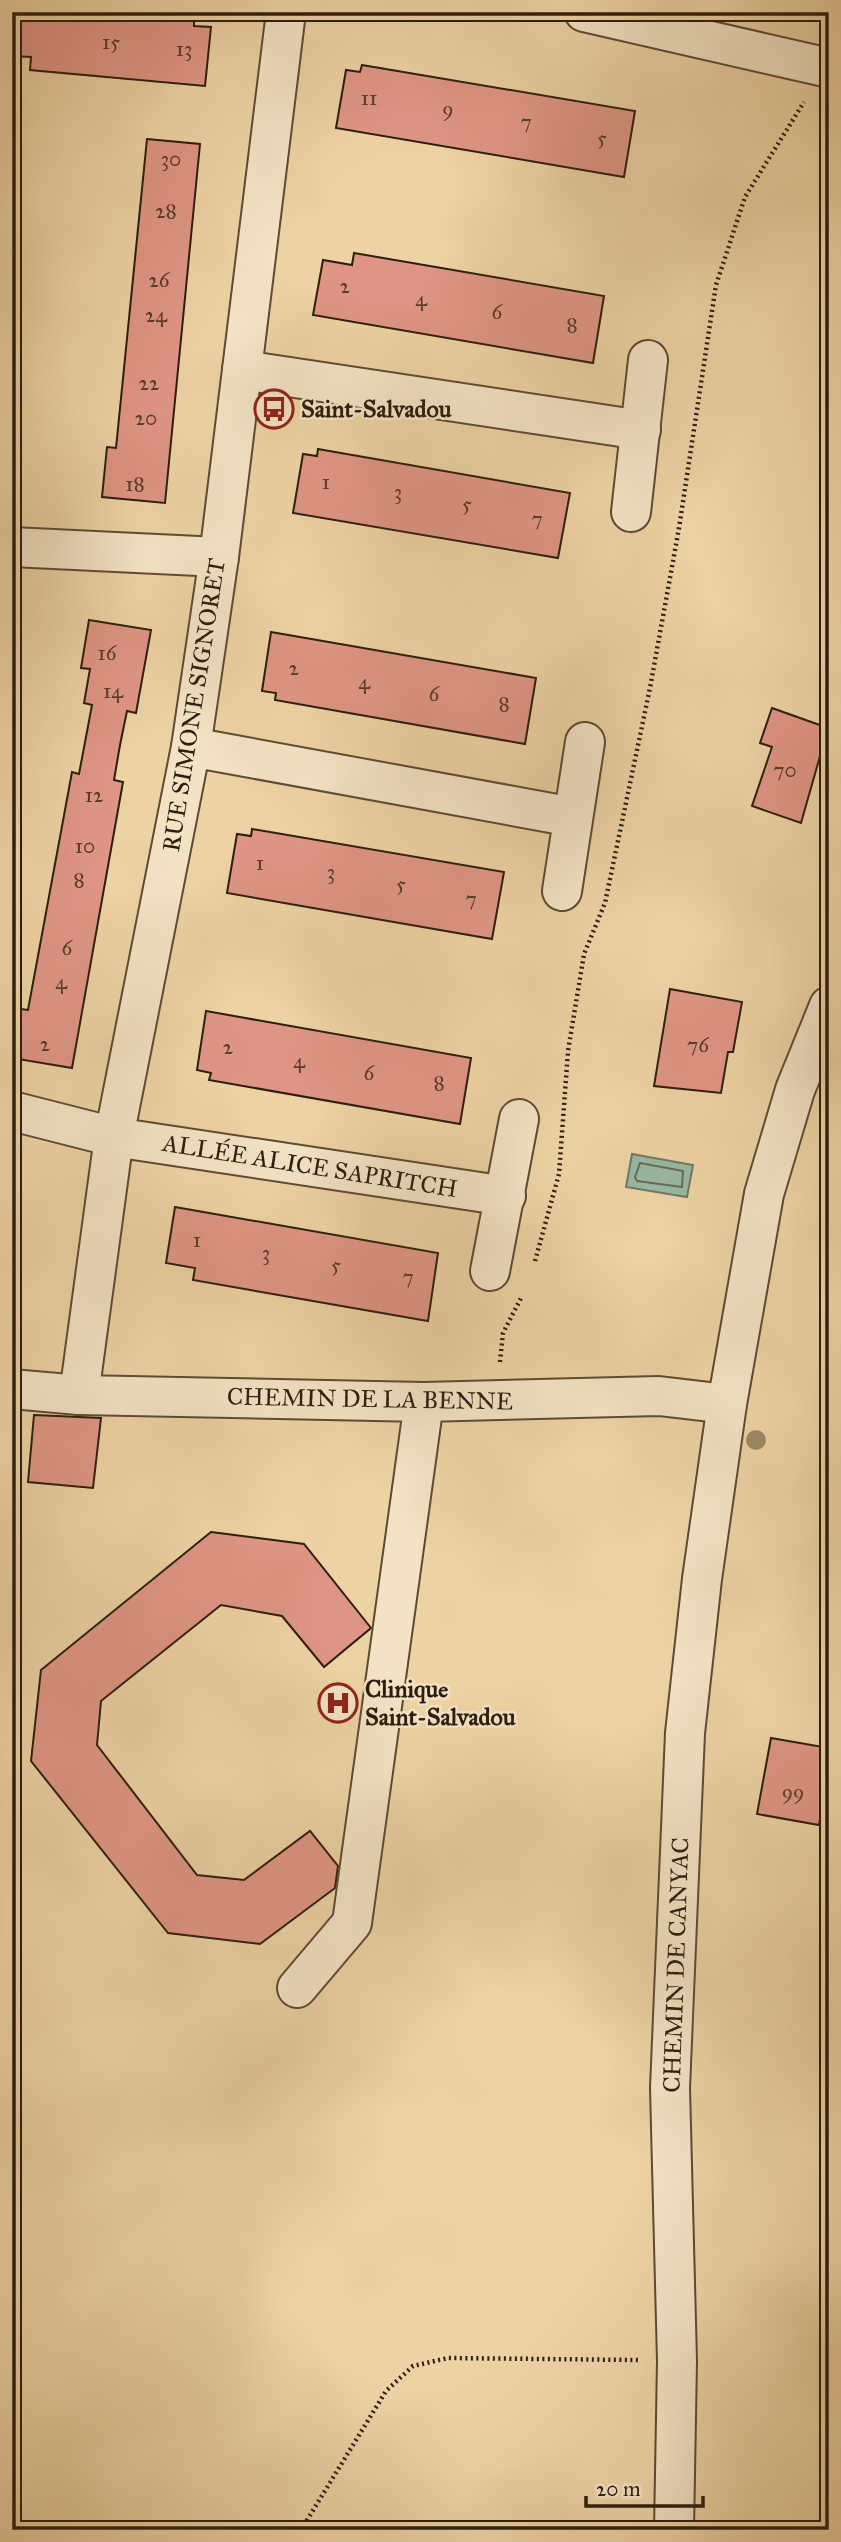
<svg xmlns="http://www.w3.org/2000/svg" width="841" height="2542" viewBox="0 0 841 2542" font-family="'IM FELL Great Primer',serif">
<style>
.water{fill:#9ab8a3;stroke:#6e7a67;stroke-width:2}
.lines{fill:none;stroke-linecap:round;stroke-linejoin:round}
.shore{stroke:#636b58;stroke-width:2}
.building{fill:#df9585;stroke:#2c1e0d;stroke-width:2}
.minor-casing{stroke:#5c4b33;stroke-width:42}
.path{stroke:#2c1e0d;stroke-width:4.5;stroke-dasharray:2 3.5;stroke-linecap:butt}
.minor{stroke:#f3e2c4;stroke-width:38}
.tree{fill:#998965}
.labels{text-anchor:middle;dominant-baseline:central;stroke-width:5;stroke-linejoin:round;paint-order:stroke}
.number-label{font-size:21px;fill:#593c2b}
.poi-label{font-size:24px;font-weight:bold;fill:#2c1e0d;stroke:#f3e2c4;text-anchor:start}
.street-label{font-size:24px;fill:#2c1e0d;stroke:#f3e2c4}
</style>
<rect width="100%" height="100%" fill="#edd2a4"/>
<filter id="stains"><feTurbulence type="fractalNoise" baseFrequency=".00286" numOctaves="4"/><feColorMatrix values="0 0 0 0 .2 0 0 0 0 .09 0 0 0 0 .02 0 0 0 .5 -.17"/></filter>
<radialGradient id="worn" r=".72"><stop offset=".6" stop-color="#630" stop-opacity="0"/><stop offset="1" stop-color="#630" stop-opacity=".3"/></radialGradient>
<path class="water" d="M632,1154L693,1165L687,1197L626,1187Z"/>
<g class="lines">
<path class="shore" d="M640,1163L683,1171L682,1187L637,1181L635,1177Z"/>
</g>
<g class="building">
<path d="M16,12H155L194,16V26L211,27L205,86L30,70L31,57L12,56Z"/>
<path d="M362,65L635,111L624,177L336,128L346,70L360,72Z"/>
<path d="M147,139L200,144L165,503L102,497L107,447L116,448Z"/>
<path d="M354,253L604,296L593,363L313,315L323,260L352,265Z"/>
<path d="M318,449L570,493L558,558L293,513L303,454L317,456Z"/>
<path d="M89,620L151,630L136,713L127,711L120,745L114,780L123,782L72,1068L12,1058V1008L28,1010L72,772L79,774L92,705L84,703L90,669L81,668Z"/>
<path d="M271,632L536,678L525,744L275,700L276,693L262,691Z"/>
<path d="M772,708L828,728L801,823L752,806L772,747L760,743Z"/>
<path d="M252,829L504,872L492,939L227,893L237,834L251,836Z"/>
<path d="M670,989L742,1002L733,1052H728L721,1093L654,1086Z"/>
<path d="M206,1011L471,1058L460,1124L209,1080L211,1073L197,1070Z"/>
<path d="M175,1207L438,1253L428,1321L193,1280L195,1268L166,1263Z"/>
<path d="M34,1415L101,1418L93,1488L28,1482Z"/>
<path d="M211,1532L304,1544L371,1628L324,1667L282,1616L221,1605L101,1701L97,1745L197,1875L244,1880L310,1831L338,1866L335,1888L260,1944L168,1933L31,1761L41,1670Z"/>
<path d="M771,1738L829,1748V1771L819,1825L757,1814Z"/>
</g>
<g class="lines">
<g class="minor-casing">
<g id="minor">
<path d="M584,12L829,68"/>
<path d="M242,370L641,430"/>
<path d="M631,512L648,360"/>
<path d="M12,547L219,557"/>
<path d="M191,747L573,817"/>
<path d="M562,891L585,742"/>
<path d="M12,1111L114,1137L506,1196"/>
<path d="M490,1271L519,1119"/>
<path d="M12,1389L79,1395L424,1402L659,1396L727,1404"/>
<path d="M79,1395L114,1137L191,747L219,557L286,12"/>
<path d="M297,1988L352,1923L424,1402"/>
<path d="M674,2530L677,2361L670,2088L685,1733L702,1579L727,1404L764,1194L795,1090L829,1006"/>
</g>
</g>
<g class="path">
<path d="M535,1261L559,1174L568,1051L584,954L605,903L650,688L679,528L716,285L745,197L804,102"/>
<path d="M500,1362L503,1333L521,1298"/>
<path d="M301,2530L386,2391L413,2366L448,2358L638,2360"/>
</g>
<use href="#minor" class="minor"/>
</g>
<circle class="tree" cx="756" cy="1440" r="10"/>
<defs>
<g id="bus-ring" transform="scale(2.0125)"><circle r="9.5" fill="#f3e2c4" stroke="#8f2418" stroke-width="1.5"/><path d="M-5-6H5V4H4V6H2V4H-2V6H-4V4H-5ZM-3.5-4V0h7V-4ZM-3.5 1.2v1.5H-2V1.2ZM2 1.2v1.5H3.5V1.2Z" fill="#8f2418"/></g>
<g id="hospital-ring" transform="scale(2.0125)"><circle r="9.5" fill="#f3e2c4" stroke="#8f2418" stroke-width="1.5"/><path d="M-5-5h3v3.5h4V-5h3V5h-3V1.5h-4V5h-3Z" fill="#8f2418"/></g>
</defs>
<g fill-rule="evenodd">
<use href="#bus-ring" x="274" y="409"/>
<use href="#hospital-ring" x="338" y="1703"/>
</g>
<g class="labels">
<g class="number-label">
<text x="111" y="42">15</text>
<text x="184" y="49">13</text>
<text x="369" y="98">11</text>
<text x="448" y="109">9</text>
<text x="526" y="122">7</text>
<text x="602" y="138">5</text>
<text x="171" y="159">30</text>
<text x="166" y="211">28</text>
<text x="159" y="280">26</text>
<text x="345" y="286">2</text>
<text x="421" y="299">4</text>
<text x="497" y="312">6</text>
<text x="156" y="315">24</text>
<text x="572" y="325">8</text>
<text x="149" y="383">22</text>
<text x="146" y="418">20</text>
<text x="326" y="482">1</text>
<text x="135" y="484">18</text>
<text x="398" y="492">3</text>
<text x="467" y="504">5</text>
<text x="537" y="519">7</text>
<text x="107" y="653">16</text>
<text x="294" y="668">2</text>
<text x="364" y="682">4</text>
<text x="113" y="691">14</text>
<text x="434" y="694">6</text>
<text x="504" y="704">8</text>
<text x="785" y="770">70</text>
<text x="94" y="795">12</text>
<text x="85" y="846">10</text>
<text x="260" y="863">1</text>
<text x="331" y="872">3</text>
<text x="79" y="880">8</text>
<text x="401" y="884">5</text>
<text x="471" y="899">7</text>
<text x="67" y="948">6</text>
<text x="61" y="982">4</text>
<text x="45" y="1044">2</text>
<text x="698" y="1045">76</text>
<text x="228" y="1047">2</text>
<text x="299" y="1061">4</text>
<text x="369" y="1073">6</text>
<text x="439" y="1083">8</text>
<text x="197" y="1240">1</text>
<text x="266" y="1253">3</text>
<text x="336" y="1265">5</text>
<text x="408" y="1277">7</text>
<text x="793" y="1792">99</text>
</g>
<g class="poi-label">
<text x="301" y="409">Saint-Salvadou</text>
<text x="365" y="1689">Clinique<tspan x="365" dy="28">Saint-Salvadou</tspan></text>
</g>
<g class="street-label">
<text transform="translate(194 705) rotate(-81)">RUE SIMONE SIGNORET</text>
<text transform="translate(310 1166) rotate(9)">ALLÉE ALICE SAPRITCH</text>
<text transform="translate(370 1399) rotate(1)">CHEMIN DE LA BENNE</text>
<text transform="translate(676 1965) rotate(-88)">CHEMIN DE CANYAC</text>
</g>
</g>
<rect width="841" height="2542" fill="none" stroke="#edd2a4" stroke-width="42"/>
<rect x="14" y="14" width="813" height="2514" fill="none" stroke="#2c1e0d" stroke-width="3.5"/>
<rect x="21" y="21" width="799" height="2500" fill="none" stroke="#2c1e0d" stroke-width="2"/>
<path d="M586 2496v10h117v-10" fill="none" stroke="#2c1e0d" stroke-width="3.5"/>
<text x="596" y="2496" font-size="21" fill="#2c1e0d" stroke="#f3e2c4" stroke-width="5" paint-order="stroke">20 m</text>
<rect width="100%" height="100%" filter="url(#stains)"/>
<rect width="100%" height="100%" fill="url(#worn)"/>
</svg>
